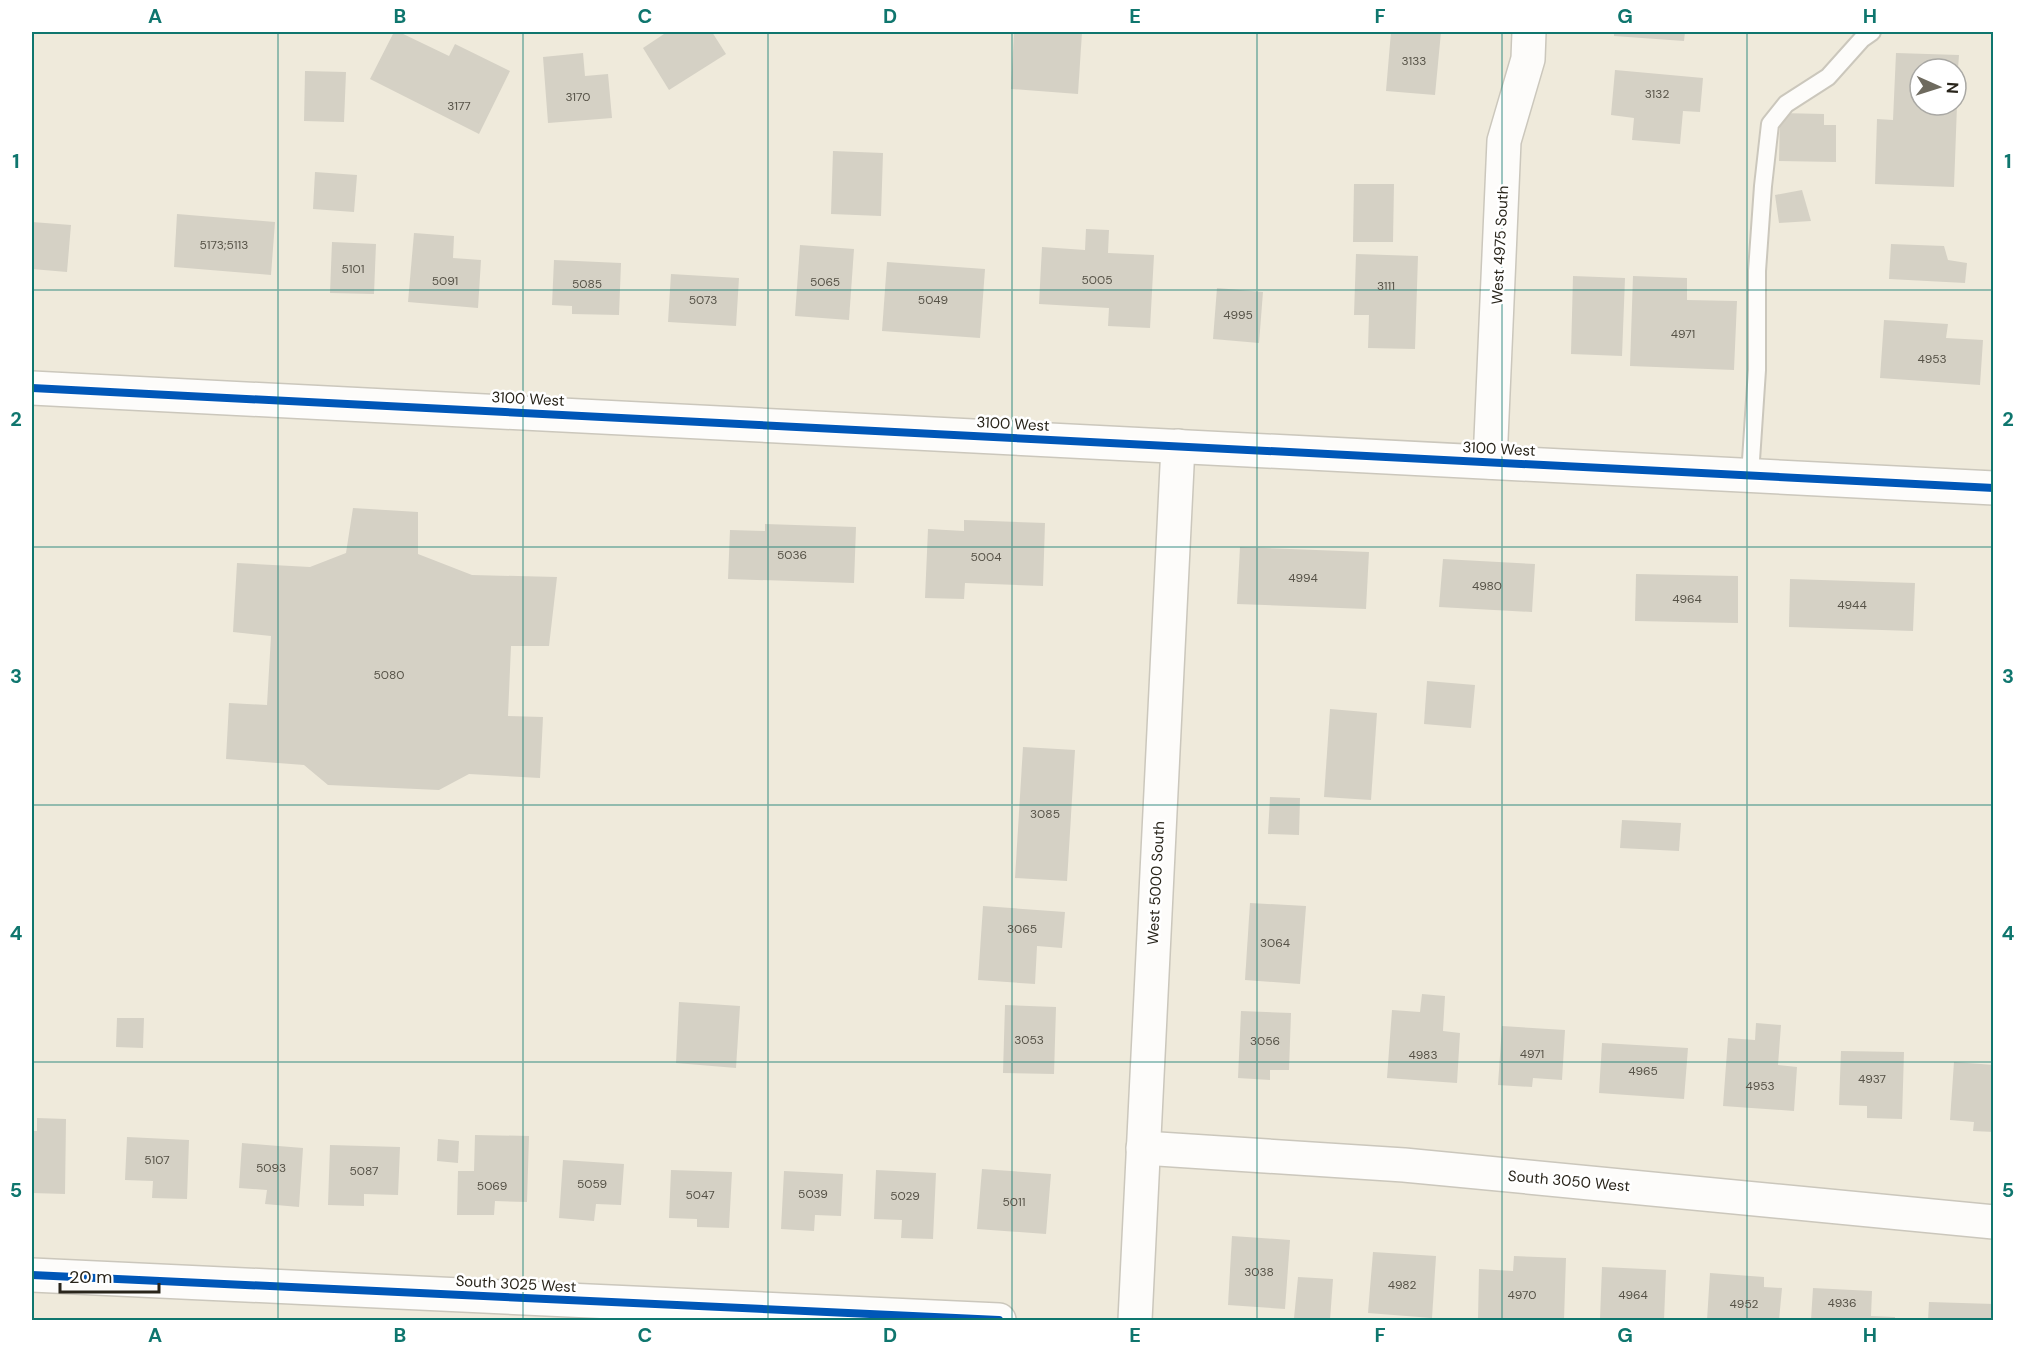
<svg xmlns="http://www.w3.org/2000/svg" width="2025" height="1352" viewBox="0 0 2025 1352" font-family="'DM Sans',sans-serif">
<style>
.building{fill:#d5d1c5}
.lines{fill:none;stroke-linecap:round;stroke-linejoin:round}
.lane-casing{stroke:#cbc7bc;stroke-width:20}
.street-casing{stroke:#cbc7bc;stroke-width:36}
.secondary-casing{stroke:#cbc7bc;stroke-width:36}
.lane{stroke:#fdfcfa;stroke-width:16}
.street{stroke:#fdfcfa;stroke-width:33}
.secondary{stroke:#fdfcfa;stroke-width:33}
.cycleway-casing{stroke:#fff;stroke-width:11}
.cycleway{stroke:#0057b8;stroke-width:8}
.grid{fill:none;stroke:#0f766e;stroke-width:1.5;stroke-opacity:0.55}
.labels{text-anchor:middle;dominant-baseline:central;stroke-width:5;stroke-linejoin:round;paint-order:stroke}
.number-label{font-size:12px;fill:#565247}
.street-label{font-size:15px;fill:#29251b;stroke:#fff}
.neatline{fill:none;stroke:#0f766e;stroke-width:2}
.grid-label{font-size:20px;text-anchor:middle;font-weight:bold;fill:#0f766e}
</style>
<rect width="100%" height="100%" fill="#efeadb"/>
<g class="building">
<path d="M394,32H399L449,56L455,44L510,71L479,134L370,79Z"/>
<path d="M667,32H712L726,54L669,90L643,48Z"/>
<path d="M1014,32H1082L1078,94L1011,89Z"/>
<path d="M1391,32H1441L1435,95L1386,91Z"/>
<path d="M1614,32H1685L1684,41L1614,36Z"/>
<path d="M583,53L585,76L608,74L612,118L548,123L543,57Z"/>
<path d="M1896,53L1959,55L1958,69H1920V105H1957L1954,187L1875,184L1877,119L1893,120Z"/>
<path d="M1615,70L1703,78L1700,112L1683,111L1680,144L1632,140L1634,118L1611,115Z"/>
<path d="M305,71L346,72L344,122L304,121Z"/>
<path d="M1780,113L1824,114V125H1836V162L1779,161Z"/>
<path d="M833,151L883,153L881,216L831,214Z"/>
<path d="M315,172L357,175L354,212L313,209Z"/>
<path d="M1354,184H1394L1393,242H1353Z"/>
<path d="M1802,190L1811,221L1779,223L1775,195Z"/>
<path d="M177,214L275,222L271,275L174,267Z"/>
<path d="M32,222L71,225L67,272L32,269Z"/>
<path d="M1086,229L1109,230L1108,253L1154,255L1150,328L1108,326L1109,308L1039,304L1042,247L1085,250Z"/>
<path d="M414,233L454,236L453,258L481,260L478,308L408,302Z"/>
<path d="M332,242L376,244L374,294L330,293Z"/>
<path d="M1891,244L1944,246L1948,260L1967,263L1965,283L1889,279Z"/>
<path d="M800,245L854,249L849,320L795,316Z"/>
<path d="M1356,254L1418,256L1415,349L1368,348L1369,315H1354Z"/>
<path d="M554,260L621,263L619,315L572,314V306L552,305Z"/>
<path d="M887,262L985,269L980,338L882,331Z"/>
<path d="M671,274L739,278L736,326L668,322Z"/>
<path d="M1573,276L1625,278L1622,356L1571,354Z"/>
<path d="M1633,276L1687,278V300L1737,301L1734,370L1630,366Z"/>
<path d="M1217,288L1263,292L1259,343L1213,339Z"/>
<path d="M1884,320L1948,324L1946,338L1983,340L1980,385L1880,378Z"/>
<path d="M353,508L418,512V554L472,575L557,577L549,646H511L508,716L543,717L540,778L469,774L439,790L328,785L304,765L226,759L229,703L267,705L271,636L233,632L237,563L310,567L346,553Z"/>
<path d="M964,520L1045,523L1043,586L965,583L964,599L925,598L928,529L964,531Z"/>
<path d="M765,524L856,527L854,583L728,579L730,530L765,531Z"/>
<path d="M1240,547L1369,552L1366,609L1237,604Z"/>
<path d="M1443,559L1535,564L1532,612L1439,607Z"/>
<path d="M1636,574L1738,576V623L1635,621Z"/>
<path d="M1790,579L1915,583L1913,631L1789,627Z"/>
<path d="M1427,681L1475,685L1471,728L1424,724Z"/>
<path d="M1330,709L1377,713L1371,800L1324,797Z"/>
<path d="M1023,747L1075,750L1067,881L1015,878Z"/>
<path d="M1270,797L1300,798L1299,835L1268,834Z"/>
<path d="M1622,820L1681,823L1679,851L1620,848Z"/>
<path d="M1250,903L1306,906L1300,984L1245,980Z"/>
<path d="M983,906L1065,912L1062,948L1037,946L1035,984L978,980Z"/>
<path d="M1422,994L1445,996L1443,1031L1460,1033L1457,1083L1387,1078L1392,1010L1420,1012Z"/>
<path d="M679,1002L740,1006L736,1068L676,1063Z"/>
<path d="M1005,1005L1056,1007L1054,1074L1003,1073Z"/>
<path d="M1241,1011L1291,1013L1289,1070H1270V1080L1238,1078Z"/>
<path d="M117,1018H144L143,1048L116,1047Z"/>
<path d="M1756,1023L1781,1025L1778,1065L1797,1067L1794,1111L1723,1106L1728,1038L1755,1040Z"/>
<path d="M1502,1026L1565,1030L1562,1080L1533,1078L1532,1087L1498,1085Z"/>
<path d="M1602,1043L1688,1048L1684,1099L1599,1093Z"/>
<path d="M1841,1051L1904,1052L1902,1119L1867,1118V1106L1839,1105Z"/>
<path d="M1954,1062L1994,1065V1132L1973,1131L1974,1122L1950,1120Z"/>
<path d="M37,1118L66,1119L65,1194L32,1193V1131H37Z"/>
<path d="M475,1135L529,1136L527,1202L495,1201L494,1215H457L458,1171H474Z"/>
<path d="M127,1137L189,1140L187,1199L152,1198L153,1181L125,1180Z"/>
<path d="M438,1139L459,1141L458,1163L437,1161Z"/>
<path d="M242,1143L303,1148L299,1207L265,1204L267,1190L239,1188Z"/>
<path d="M330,1145L400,1147L398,1195L364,1194V1206L328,1205Z"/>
<path d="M563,1160L624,1164L621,1205L596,1204L594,1221L559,1218Z"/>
<path d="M982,1169L1051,1174L1046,1234L977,1229Z"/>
<path d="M671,1170L732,1172L729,1228L697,1227V1219L669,1218Z"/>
<path d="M876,1170L936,1173L933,1239L901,1238L902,1220L874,1219Z"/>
<path d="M784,1171L843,1174L841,1216L815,1215L814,1231L781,1229Z"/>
<path d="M1232,1236L1290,1240L1285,1309L1228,1305Z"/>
<path d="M1373,1252L1436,1256L1432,1318L1368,1313Z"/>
<path d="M1514,1256L1566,1258L1564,1320H1478L1479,1269L1513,1271Z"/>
<path d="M1602,1267L1666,1270L1664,1320L1600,1319Z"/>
<path d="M1710,1273L1764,1277V1287L1782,1288L1779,1320H1707Z"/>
<path d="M1298,1277L1333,1279L1330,1320L1294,1318Z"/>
<path d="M1813,1288L1872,1291L1871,1316L1895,1317V1320H1811Z"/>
<path d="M1929,1302L1994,1304V1320H1928Z"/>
</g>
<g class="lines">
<g class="lane-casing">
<path id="lane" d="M1750,475L1757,370V271L1763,186L1770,124L1786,104L1828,77L1862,39L1872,32"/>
</g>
<g class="street-casing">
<g id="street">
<path d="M1490,462L1504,141L1528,59L1529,32"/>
<path d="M1143,1148L1404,1165L1994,1222"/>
<path d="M32,1275L999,1320"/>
<path d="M1135,1320L1178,446"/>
</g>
</g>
<g class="secondary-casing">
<path id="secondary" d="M32,388L1994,488"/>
</g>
<use href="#lane" class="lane"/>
<use href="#street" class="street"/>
<use href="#secondary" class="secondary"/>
<g class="cycleway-casing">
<g id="cycleway">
<path d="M32,388L1994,488"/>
<path d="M32,1275L999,1320"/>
</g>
</g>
<use href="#cycleway" class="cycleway"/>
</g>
<path class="grid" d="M278,32V1320M523,32V1320M768,32V1320M1012,32V1320M1257,32V1320M1502,32V1320M1747,32V1320M32,290H1994M32,547H1994M32,805H1994M32,1062H1994"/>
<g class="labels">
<g class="number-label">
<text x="1414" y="61">3133</text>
<text x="1657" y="94">3132</text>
<text x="578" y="97">3170</text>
<text x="459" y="106">3177</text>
<text x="224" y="245">5173;5113</text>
<text x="353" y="269">5101</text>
<text x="1097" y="280">5005</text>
<text x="445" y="281">5091</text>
<text x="825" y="282">5065</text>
<text x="587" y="284">5085</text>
<text x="1386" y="286">3111</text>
<text x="703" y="300">5073</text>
<text x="933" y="300">5049</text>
<text x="1238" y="315">4995</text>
<text x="1683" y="334">4971</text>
<text x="1932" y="359">4953</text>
<text x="792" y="555">5036</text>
<text x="986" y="557">5004</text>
<text x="1303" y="578">4994</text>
<text x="1487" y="586">4980</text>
<text x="1687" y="599">4964</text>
<text x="1852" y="605">4944</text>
<text x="389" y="675">5080</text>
<text x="1045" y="814">3085</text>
<text x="1022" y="929">3065</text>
<text x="1275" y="943">3064</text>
<text x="1029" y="1040">3053</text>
<text x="1265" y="1041">3056</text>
<text x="1532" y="1054">4971</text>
<text x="1423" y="1055">4983</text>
<text x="1643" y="1071">4965</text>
<text x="1872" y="1079">4937</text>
<text x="1760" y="1086">4953</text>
<text x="157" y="1160">5107</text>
<text x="271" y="1168">5093</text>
<text x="364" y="1171">5087</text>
<text x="592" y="1184">5059</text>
<text x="492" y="1186">5069</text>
<text x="813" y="1194">5039</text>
<text x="700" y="1195">5047</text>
<text x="905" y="1196">5029</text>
<text x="1014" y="1202">5011</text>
<text x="1259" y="1272">3038</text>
<text x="1402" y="1285">4982</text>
<text x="1522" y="1295">4970</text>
<text x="1633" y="1295">4964</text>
<text x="1842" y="1303">4936</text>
<text x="1744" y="1304">4952</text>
</g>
<g class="street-label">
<text transform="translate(1500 245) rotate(-87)">West 4975 South</text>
<text transform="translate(528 399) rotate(3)">3100 West</text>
<text transform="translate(1013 424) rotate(3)">3100 West</text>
<text transform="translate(1499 449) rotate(3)">3100 West</text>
<text transform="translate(1156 883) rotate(-87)">West 5000 South</text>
<text transform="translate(1569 1181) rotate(5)">South 3050 West</text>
<text transform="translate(516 1284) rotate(3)">South 3025 West</text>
</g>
</g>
<rect width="2025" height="1352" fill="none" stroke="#ffffff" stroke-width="66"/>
<g transform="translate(1938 87) rotate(93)"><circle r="28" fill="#ffffff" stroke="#a9a8a4" stroke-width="1.5"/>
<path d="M0-4.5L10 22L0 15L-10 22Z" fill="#6e6a5e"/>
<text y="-9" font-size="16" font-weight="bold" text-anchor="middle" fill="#29251b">N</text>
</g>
<path d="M60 1283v9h99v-9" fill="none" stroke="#29251b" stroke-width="3"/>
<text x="69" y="1283" font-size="18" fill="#29251b" stroke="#ffffff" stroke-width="4.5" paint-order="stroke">20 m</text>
<rect x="33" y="33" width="1959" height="1286" class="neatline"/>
<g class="grid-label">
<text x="155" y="23">A</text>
<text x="400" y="23">B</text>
<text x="645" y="23">C</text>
<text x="890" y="23">D</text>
<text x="1135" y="23">E</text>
<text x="1380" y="23">F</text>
<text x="1625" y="23">G</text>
<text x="1870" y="23">H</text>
<text x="16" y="168">1</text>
<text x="2008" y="168">1</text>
<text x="16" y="426">2</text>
<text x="2008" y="426">2</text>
<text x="16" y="683">3</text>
<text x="2008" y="683">3</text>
<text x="16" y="940">4</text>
<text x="2008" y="940">4</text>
<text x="16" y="1197">5</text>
<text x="2008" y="1197">5</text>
<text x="155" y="1342">A</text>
<text x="400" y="1342">B</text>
<text x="645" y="1342">C</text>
<text x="890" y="1342">D</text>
<text x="1135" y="1342">E</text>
<text x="1380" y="1342">F</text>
<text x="1625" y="1342">G</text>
<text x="1870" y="1342">H</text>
</g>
</svg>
